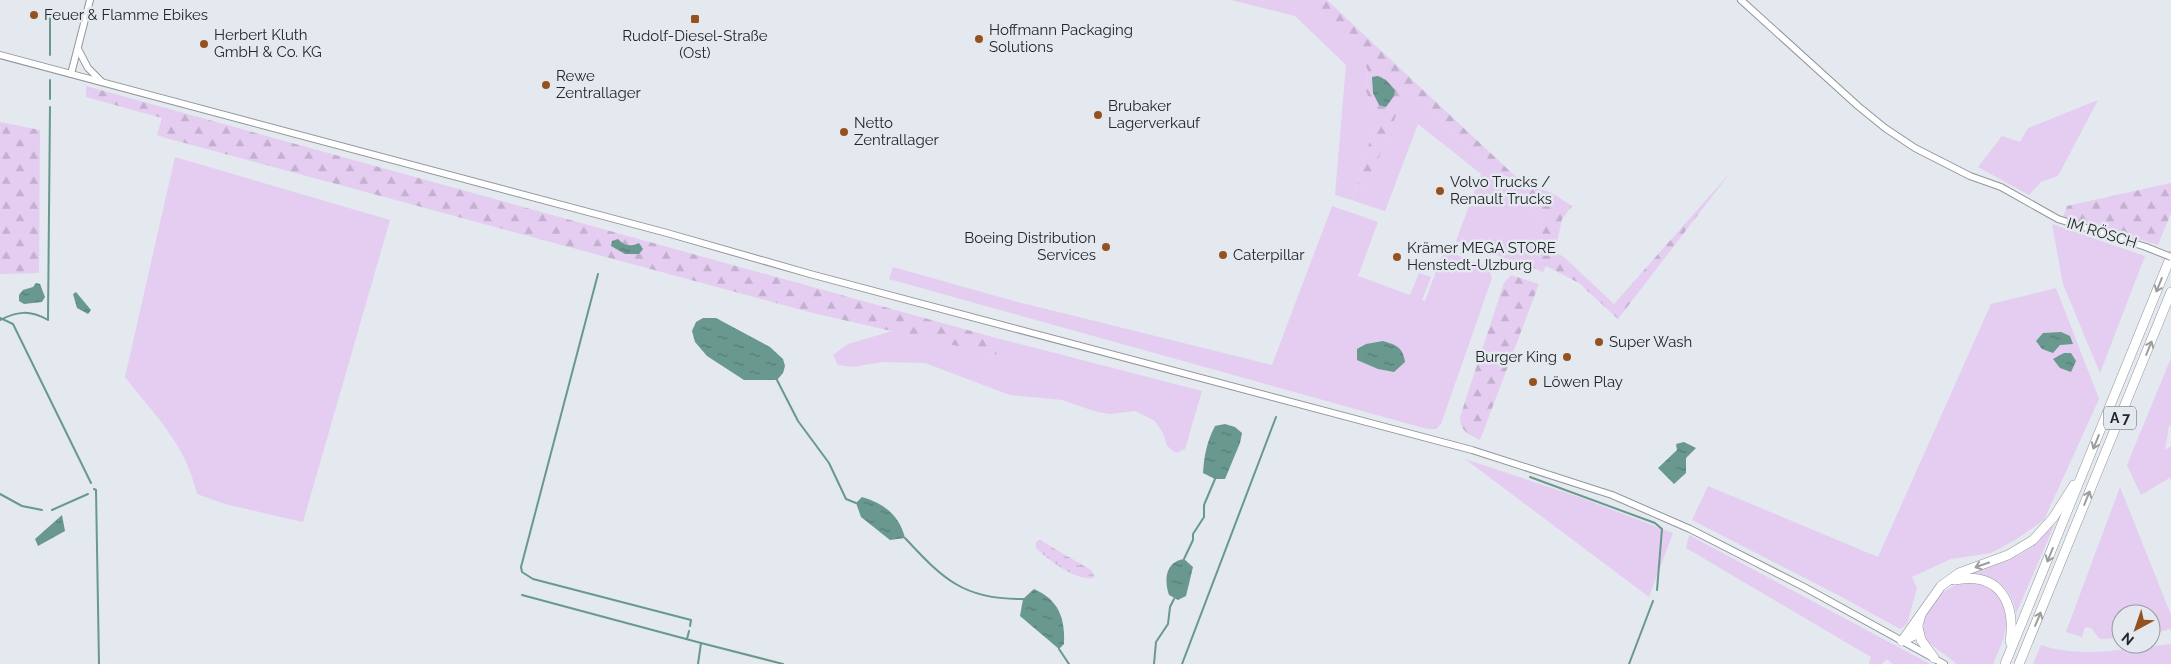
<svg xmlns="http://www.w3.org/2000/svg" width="2171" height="664" viewBox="0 0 2171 664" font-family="Raleway,sans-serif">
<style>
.grass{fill:#e4cdf1}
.forest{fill:url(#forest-firs)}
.wetland{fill:url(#wetland-marsh)}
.water{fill:url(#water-ripples)}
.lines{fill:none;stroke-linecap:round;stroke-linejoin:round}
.stream{stroke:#68988e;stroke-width:2}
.secondary-casing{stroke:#91969b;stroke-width:8}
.highway-casing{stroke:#91969b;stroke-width:10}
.secondary{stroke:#fff;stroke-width:6}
.highway{stroke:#fff;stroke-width:9}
.secondary-bridge-casing{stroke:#91969b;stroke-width:8;stroke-linecap:butt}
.secondary-bridge{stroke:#fff;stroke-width:6}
.oneway{stroke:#9c9d9e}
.poi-dot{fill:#945220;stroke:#e3e9ee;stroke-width:2}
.labels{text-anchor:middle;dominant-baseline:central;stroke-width:5;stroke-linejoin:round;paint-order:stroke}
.shield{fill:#e3e9ee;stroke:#5d6063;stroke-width:1}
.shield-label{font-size:14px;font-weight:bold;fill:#242628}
.poi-label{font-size:15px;fill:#242628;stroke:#e3e9ee;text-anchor:start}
.street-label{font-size:15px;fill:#242628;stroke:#e3e9ee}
</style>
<defs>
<pattern id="forest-firs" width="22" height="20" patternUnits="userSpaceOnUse" patternTransform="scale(1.25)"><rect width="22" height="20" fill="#e4cdf1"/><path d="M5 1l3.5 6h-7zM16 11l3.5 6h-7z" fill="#c3b0cf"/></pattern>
<pattern id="wetland-marsh" width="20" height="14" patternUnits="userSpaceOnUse" patternTransform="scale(1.25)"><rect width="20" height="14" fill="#e4cdf1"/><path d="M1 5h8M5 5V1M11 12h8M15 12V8" fill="none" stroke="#c3b0cf"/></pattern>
<pattern id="water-ripples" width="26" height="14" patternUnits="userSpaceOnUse" patternTransform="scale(1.25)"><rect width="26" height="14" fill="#68988e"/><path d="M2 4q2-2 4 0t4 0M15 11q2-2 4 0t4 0" fill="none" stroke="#557c74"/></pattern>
</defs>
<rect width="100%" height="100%" fill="#e3e9ee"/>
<g class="grass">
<path d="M1231,0H1306L1359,49L1368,71L1366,91L1377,117L1352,200L1335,195L1346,65L1295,16Z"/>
<path d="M1407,89L1530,205C1550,234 1542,237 1531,267L1456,241L1481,174L1418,124L1385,211L1360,203Z"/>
<path d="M2098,100L2058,176L2041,182L2029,195L1978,167L2002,136L2020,142L2028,128Z"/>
<path d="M175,157L390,220L303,522L225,504L197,494C185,443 156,417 125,377Z"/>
<path d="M1332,206L1378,222L1358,276L1410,295L1419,273L1431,277L1422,300L1425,301L1444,250L1488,267L1492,278L1441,424L1436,429H1427L889,279L893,267L1014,301L1272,365Z"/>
<path d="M2052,224L2145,256L2100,373L2063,284Z"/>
<path d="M2056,288L2099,399L2044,520L2015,540L1991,553L1951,559L1912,577L1917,588L1907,624L1900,629L1840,596L1692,520L1708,486L1878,557L1991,304Z"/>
<path d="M892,331L996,355L1000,339L1202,391L1185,449L1176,453L1167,446L1163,433L1155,421L1135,411L1110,414L1097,412L1062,400L1010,395L925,363L882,362L853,367L838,365L833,355L848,344Z"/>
<path d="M2171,358V426H2169L2165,450L2171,446V477L2141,495L2127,465Z"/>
<path d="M1465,459L1579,497L1673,533L1649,597Z"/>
<path d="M2120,487L2171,615V629L2151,634V614H2121V638L2100,639L2091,628L2085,627L2082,637L2066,632Z"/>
<path d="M2056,521L2016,614C2014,592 1996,574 1973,574L1974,571C2016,560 2028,554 2056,521Z"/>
<path d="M1689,535L1930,664H1893L1887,659L1882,664H1869L1871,657L1686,548Z"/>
<path d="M1973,580C1979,582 1987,584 1992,587C2019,606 2004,640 1993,664H1957L1924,639C1918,607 1944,585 1973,580Z"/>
<path d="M2171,644V664H2033L2041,645C2079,659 2131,648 2171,644Z"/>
</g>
<g class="forest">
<path d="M1306,0H1327L1530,190C1545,185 1560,199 1572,206L1562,219L1555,252L1564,257L1614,304L1730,173L1618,319L1579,283L1546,266L1543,272L1531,267C1542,237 1550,234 1530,205L1407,89L1360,203L1352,200L1377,117L1366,91L1368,71L1359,49Z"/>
<path d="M86,86L1000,339L996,355L813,313L166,138L157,135L162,118L86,97Z"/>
<path d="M0,122L40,130L39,273L0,274Z"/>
<path d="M2171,183V213L2158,245L2063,217L2067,206Z"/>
<path d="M1511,275L1539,284L1480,440C1468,434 1460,431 1460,417L1504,283Z"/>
</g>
<path class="wetland" d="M1040,540L1091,570L1095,577C1079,584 1047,559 1036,548V542Z"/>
<g class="water">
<path d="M1378,76L1386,80L1395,90L1394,96L1386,107L1379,105L1373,93L1372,77Z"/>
<path d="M618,239C624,246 631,247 639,243L643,249L639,254H625L611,246L612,241Z"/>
<path d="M36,283L40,284L45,297L42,302L24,304L19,301V295L23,290L33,287Z"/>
<path d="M76,292L91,310L88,314L77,308L73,294Z"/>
<path d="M703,318H716L770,347L783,359L785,366L783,373L777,380H744L707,356L695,342L692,331L696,322Z"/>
<path d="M2061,332L2070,336L2073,344L2060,345L2053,353L2042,349L2036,341L2043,333Z"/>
<path d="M1383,341C1396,345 1403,347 1405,362L1394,372L1378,369L1357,360V349L1366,344Z"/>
<path d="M2064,353H2071L2076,361L2071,372L2060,368L2053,359Z"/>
<path d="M1225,424L1235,427L1242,433L1240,443L1225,479H1215L1203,473C1204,456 1207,441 1215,426Z"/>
<path d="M1684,442L1696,448L1686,458V473L1674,484L1658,468L1677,450L1676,444Z"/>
<path d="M862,497C885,504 899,515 905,538L890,540L861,517L856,503Z"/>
<path d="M62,515L65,531L38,546L35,539Z"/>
<path d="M1184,559L1193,567L1186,596L1178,600L1169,595C1164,580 1165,562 1184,559Z"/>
<path d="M1034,589C1059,600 1065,618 1064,644L1059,649L1020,616L1023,599Z"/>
</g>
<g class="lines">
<g class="stream">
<path d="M50,10V55"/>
<path d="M50,80V99"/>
<path d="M598,274L521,567L522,572L533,579L691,620L690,626"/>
<path d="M0,318L13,324L91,483"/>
<path d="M0,320C18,311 30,310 48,320L50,107"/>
<path d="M777,380L798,421L829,463L846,499L856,503"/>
<path d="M1530,477L1655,523L1662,529L1657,590"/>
<path d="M94,489L96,490L99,664"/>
<path d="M0,494L22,506L42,510"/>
<path d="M52,510L88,494"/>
<path d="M905,538C943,579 964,600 1023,599"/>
<path d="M1184,559L1193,540V534L1204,517V505L1215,479"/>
<path d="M522,595L701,643L698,664"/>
<path d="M687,639L689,631"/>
<path d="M701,643L783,664"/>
<path d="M1059,649L1069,664"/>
<path d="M1154,664L1156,642L1168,624L1170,607L1174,599"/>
<path d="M1182,664L1276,417"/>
<path d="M1629,664L1653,601"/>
</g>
<g class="secondary-casing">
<g id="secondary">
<path d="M1741,0L1858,106L1885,128L1915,148L1970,176L2001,187L2058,219L2146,247"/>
<path d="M78,49L88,68L102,82"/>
<path d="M0,55L667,233L810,274L1472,450L1612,495L1690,529L1804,587L1944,664"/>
<path d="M71,74L90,0"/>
</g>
</g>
<g class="highway-casing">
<g id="highway">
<path d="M1954,580C1999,571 2016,602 2010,642"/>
<path d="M1918,627L1921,640L1934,658"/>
<path d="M1902,641L1941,586L1959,573L2008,555L2033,540L2053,518L2074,485"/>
<path d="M1902,641L1915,635L1921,615"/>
<path d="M2005,664L2171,256"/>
<path d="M2019,664L2171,292"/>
</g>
</g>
<use href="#secondary" class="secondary"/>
<use href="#highway" class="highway"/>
<g class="secondary-bridge-casing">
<path id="secondary-bridge" d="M2146,247L2171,257"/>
</g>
<use href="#secondary-bridge" class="secondary-bridge"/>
</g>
<defs><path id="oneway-shaft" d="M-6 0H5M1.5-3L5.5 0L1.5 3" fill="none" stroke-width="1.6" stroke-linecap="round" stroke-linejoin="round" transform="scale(1.25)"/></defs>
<g class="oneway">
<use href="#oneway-shaft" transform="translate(2159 285) rotate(112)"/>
<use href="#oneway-shaft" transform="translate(2149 348) rotate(-68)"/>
<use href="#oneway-shaft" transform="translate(2096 442) rotate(112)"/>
<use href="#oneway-shaft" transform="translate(2087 498) rotate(-68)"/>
<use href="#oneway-shaft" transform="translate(2050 555) rotate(112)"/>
<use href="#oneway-shaft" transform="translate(1982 565) rotate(161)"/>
<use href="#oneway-shaft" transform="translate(2038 619) rotate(-67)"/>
</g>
<g class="poi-dot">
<circle cx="34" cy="15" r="5"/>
<rect x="690" y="14" width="10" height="10" rx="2.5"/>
<circle cx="979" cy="39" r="5"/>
<circle cx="204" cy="44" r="5"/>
<circle cx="546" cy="85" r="5"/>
<circle cx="1098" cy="115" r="5"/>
<circle cx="844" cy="132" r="5"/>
<circle cx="1440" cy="191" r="5"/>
<circle cx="1106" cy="247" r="5"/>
<circle cx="1223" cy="255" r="5"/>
<circle cx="1397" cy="257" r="5"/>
<circle cx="1599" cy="342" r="5"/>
<circle cx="1567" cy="357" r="5"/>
<circle cx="1533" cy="382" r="5"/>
</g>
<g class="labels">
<rect class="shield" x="2104" y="406.5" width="32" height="23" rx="4"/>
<g class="shield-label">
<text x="2120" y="418">A 7</text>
</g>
<g class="poi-label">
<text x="44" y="15">Feuer &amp; Flamme Ebikes</text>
<text x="989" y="30">Hoffmann Packaging<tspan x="989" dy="17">Solutions</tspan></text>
<text x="214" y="35">Herbert Kluth<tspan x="214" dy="17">GmbH &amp; Co. KG</tspan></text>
<text x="695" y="36" text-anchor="middle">Rudolf-Diesel-Straße<tspan x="695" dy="17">(Ost)</tspan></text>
<text x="556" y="76">Rewe<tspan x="556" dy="17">Zentrallager</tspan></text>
<text x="1108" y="106">Brubaker<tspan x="1108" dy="17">Lagerverkauf</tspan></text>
<text x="854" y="123">Netto<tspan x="854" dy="17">Zentrallager</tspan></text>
<text x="1450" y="182">Volvo Trucks /<tspan x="1450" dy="17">Renault Trucks</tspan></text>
<text x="1096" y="238" text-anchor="end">Boeing Distribution<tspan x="1096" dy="17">Services</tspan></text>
<text x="1407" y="248">Krämer MEGA STORE<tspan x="1407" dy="17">Henstedt-Ulzburg</tspan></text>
<text x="1233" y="255">Caterpillar</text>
<text x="1609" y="342">Super Wash</text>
<text x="1557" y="357" text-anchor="end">Burger King</text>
<text x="1543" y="382">Löwen Play</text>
</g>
<g class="street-label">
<text transform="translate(2102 233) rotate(17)">IM RÖSCH</text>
</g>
</g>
<g transform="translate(2136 629) rotate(220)"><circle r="24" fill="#e3e9ee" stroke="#979b9f"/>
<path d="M0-4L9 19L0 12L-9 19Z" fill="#945220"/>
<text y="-8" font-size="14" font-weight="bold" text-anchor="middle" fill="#242628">N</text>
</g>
</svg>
